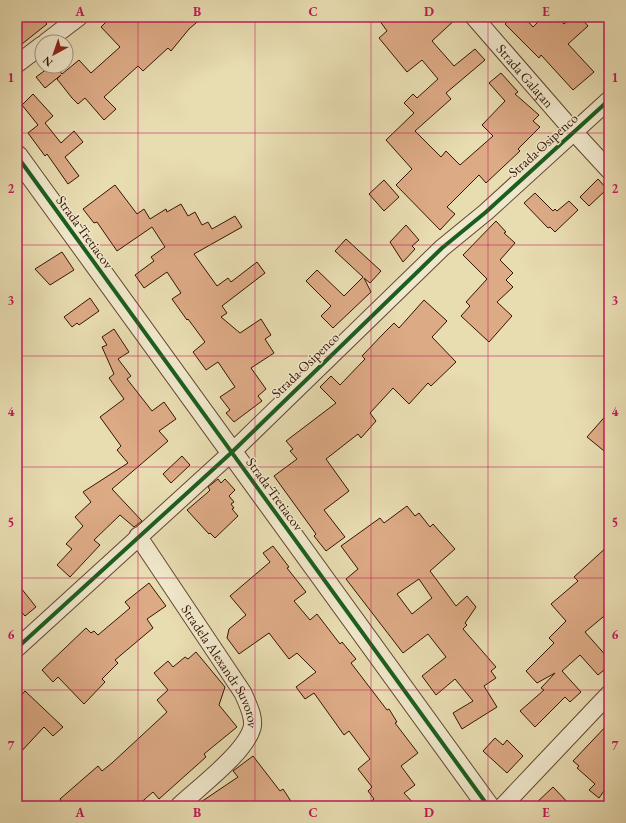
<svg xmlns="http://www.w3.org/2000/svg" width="626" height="823" viewBox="0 0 626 823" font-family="'EB Garamond',serif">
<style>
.building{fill:#dcaa85;stroke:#351504;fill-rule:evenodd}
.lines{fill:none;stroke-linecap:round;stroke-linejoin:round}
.minor-casing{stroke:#62472f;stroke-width:19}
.tertiary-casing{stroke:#62472f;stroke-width:23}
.minor{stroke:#f0e8cc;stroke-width:17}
.tertiary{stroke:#f0e8cc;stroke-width:21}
.cycleway-casing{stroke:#f0e8cc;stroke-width:6}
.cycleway{stroke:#1b5e20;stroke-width:4}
.grid{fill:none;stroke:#c2185b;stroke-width:1;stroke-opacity:0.55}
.labels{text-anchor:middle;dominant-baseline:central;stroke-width:3;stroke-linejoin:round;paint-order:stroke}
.street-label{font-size:14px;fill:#351504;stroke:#f0e8cc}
.neatline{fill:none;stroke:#c2185b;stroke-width:1.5}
.grid-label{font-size:13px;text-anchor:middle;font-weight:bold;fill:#c2185b}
</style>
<rect width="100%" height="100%" fill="#e8dcb1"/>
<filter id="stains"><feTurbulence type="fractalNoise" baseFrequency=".005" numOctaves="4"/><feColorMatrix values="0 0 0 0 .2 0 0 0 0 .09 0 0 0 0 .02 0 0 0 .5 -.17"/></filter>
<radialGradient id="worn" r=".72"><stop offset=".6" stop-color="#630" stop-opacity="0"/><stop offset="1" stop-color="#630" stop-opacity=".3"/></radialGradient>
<g class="building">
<path d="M17,17H41L47,24L17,48Z"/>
<path d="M111,17H203L189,29L171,51L168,48L143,71L138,66L104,97L116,109L104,120L85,98L78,104L72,98L57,79L61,75L45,88L36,77L51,66H56L62,74L79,60L91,73L120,47L101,27Z"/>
<path d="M377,17H458L432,41L454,66L475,49L485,60L446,93L451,99L415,131L441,157L446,151L460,165L493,136L482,125L505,101L489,83L501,73L518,92L515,94L539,115L533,121L540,127L518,149L520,151L486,183L479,175L447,207L455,214L440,230L396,185L412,169L386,140L414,113L404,103L413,94L417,98L438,79L422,60L407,72L379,38L387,31Z"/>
<path d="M512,17H524L533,27L543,17H558L564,24L572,17H580L588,26L568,44L594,72L573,90L541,55L539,58L505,24Z"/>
<path d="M33,94L53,116L45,123L61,143L74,131L83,142L65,157L79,176L68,184L47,154L45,156L28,133L38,125L22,105Z"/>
<path d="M598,179L607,189L589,206L580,197Z"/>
<path d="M384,180L399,197L384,211L369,194Z"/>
<path d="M115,185L137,214L144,209L150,219L166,209L167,212L181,204L188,216L195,212L202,225L208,222L212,229L235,216L242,227L194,254L217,286L228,278L231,282L257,262L265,273L222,306L227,313L221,317L240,333L261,319L271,335L265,339L274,353L251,368L266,389L258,396L262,401L234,422L226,413L230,410L220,397L235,387L218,362L206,370L193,352L205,342L188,319L187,320L172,299L181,293L167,272L144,288L135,275L154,261L151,257L165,247L152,227L117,251L97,222L94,223L83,209Z"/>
<path d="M535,193L553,211L555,209L557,211L569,201L578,210L555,232L550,227L548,228L524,203Z"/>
<path d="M496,221L506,232L504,233L515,243L500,260L513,273L506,280L513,287L497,302L512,316L489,342L461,316L470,306L466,302L487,279L463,255Z"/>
<path d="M406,225L419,240L412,246L415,249L403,262L390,242Z"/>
<path d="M346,239L381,271L370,283L364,278L371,292L333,328L321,316L331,306L306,281L317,270L344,296L363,277L335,251Z"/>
<path d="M62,252L74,270L50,285L35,269Z"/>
<path d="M90,298L99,311L79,325L77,323L72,327L64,317Z"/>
<path d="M424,300L447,321L432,337L456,362L431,386L428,383L409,404L393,388L370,413L376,421L361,438L358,434L326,459L349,491L324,510L345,537L326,551L314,536L316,534L274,476L297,459L290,451L293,449L286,441L336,403L320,387L331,376L340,385L365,359L362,356L383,334L394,323L399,328Z"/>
<path d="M114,329L129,352L118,359L131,376L127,379L152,411L164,402L176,419L159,431L168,441L112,489L142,521L134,527L120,515L94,540L100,545L70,577L57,565L72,549L66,544L83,526L75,517L91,502L83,492L128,463L117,450L121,446L100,417L124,399L109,378L114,374L102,347L107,345L102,337Z"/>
<path d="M609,412V455L587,437Z"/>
<path d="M182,456L190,465L171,483L163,474Z"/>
<path d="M218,479L221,483L225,479L235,490L229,496L234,502L231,504L234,508L232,509L238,516L215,538L210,533L209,534L187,510L207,493L210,490L208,487Z"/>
<path d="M407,506L415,516L419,513L430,527L433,524L455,549L430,571L456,606L467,596L476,607L465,623L467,625L463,629L496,667L491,671L496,678L484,686L497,707L462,729L453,713L473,701L455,679L436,695L422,676L446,657L428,634L403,653L346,579L358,569L341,546L380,518L384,523ZM419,579L432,598L412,614L397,594Z"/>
<path d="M609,545V612L585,632L609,659V666L598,675L580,655L562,671L581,692L570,702L565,697L535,727L520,711L544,690L541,688L555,673L537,683L526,671L554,643L549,638L566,621L551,604L578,581L574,577Z"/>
<path d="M273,546L289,567L287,568L306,592L294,601L310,620L317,614L340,644L342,642L356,659L351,663L387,710L389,709L397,722L395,723L418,753L401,766L415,785L404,793L416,806H365L374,799L368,791L372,787L358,769L370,759L349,731L344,735L314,693L305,699L296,687L316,672L297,653L289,659L269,633L239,654L227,638L229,629L246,615L230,596L270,562L263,553Z"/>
<path d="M17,583L36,607L25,616L17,607Z"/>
<path d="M149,583L166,606L147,619L153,628L115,660L118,663L102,679L105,682L84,704L58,677L53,682L42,670L86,628L91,633L94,631L98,635L130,608L125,602Z"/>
<path d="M196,652L225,687L219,705L237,727L204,754L206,757L159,799L153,792L137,806H56L61,801L60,799L98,766L102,771L112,763L167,712L157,700L168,690L154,673L168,661L173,667L185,657L188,659Z"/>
<path d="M25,691L63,727L53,736L44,727L17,756V700Z"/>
<path d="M609,723V795L604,791L599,798L589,790L595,784L577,768L579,766L573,761Z"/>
<path d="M495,738L503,745L507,740L523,756L507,773L483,751Z"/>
<path d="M253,756L280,791L283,789L294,806H195L238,777L233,771Z"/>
<path d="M553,787L571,806H533Z"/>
</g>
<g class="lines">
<g class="minor-casing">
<g id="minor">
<path id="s1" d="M474,17L574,132L609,170"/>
<path d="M46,42L79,17"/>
<path d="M17,64L42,45"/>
<path id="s2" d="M138,536L243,693C247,703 255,717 252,728C245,753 198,788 179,806"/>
<path d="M17,648L231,453L442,248L486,212L609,100"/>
<path d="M503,806L609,694"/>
</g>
</g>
<g class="tertiary-casing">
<path id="tertiary" d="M17,156L488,806"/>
</g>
<use href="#minor" class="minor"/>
<use href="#tertiary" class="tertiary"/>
<g class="cycleway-casing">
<g id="cycleway">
<path d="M17,156L488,806"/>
<path d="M17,648L231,453L442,248L486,212L609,100"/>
</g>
</g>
<use href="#cycleway" class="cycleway"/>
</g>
<path class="grid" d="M138,17V806M255,17V806M371,17V806M488,17V806M17,133H609M17,245H609M17,356H609M17,467H609M17,578H609M17,690H609"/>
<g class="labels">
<g class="street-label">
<text stroke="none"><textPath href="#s1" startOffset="78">Strada Galațan</textPath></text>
<text transform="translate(543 145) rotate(-42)">Strada Osipenco</text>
<text transform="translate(85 232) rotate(54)">Strada Tretiacov</text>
<text transform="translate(305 365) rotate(-44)">Strada Osipenco</text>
<text transform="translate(275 494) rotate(54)">Strada Tretiacov</text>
<text stroke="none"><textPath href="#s2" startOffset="155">Stradela Alexandr Suvorov</textPath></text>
</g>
</g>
<rect width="626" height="823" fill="none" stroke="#e8dcb1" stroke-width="44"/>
<g transform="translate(54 54) rotate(220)"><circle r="19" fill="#f0e8cc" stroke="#a5947c"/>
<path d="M0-3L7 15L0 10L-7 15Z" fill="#8f2418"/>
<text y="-6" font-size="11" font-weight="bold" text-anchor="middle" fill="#351504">N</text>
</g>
<rect x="22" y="22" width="582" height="779" class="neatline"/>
<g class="grid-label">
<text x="80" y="16">A</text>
<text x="197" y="16">B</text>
<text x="313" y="16">C</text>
<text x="429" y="16">D</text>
<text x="546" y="16">E</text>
<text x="11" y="82">1</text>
<text x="615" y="82">1</text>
<text x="11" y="193">2</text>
<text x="615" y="193">2</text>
<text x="11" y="305">3</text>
<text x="615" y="305">3</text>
<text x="11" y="416">4</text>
<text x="615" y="416">4</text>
<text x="11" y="527">5</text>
<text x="615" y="527">5</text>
<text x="11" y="639">6</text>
<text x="615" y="639">6</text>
<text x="11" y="750">7</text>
<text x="615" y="750">7</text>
<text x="80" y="817">A</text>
<text x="197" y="817">B</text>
<text x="313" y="817">C</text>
<text x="429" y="817">D</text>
<text x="546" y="817">E</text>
</g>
<rect width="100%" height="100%" filter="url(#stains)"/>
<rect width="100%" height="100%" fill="url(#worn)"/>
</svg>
